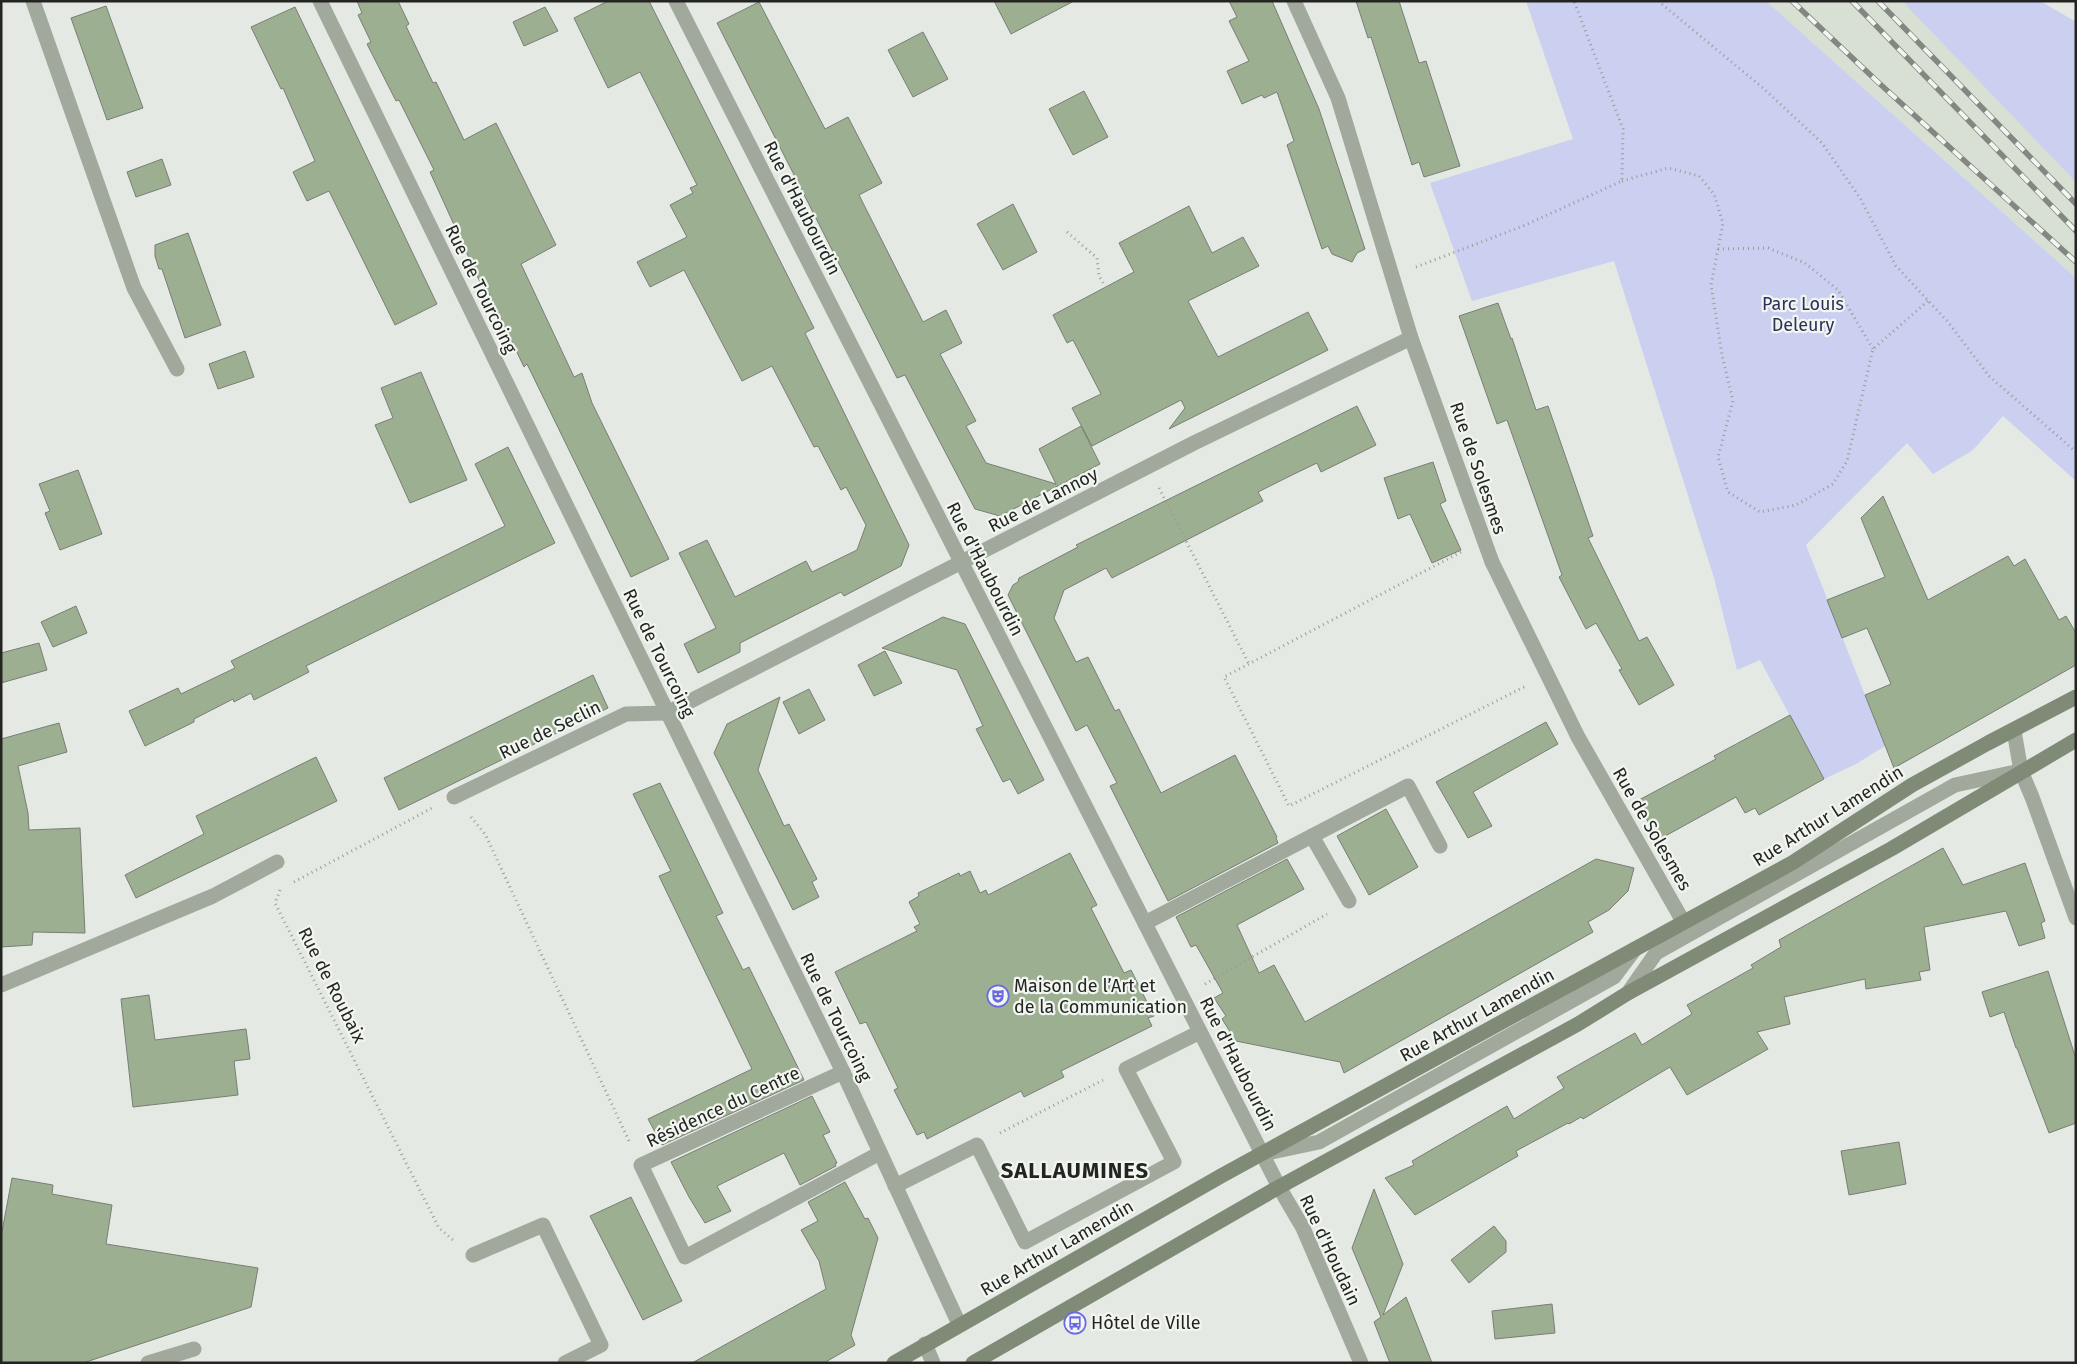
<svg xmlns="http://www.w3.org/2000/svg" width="2077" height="1364" viewBox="0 0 2077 1364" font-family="'Fira Sans',sans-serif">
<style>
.built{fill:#d8e0d3}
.green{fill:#cbcff0}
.building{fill:#9daf91;stroke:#7a7d77}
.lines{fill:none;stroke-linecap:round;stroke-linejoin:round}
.path{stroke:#9a9d98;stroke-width:3;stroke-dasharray:1 4;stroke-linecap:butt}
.lane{stroke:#a1a99c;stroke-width:15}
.street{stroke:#a1a99c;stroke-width:15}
.secondary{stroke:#7f8b77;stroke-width:15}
.rail-casing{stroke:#848682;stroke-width:5.5}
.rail{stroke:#f2f6f0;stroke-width:4;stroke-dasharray:11;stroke-linecap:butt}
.labels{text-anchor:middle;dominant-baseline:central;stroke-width:4.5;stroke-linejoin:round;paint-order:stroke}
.street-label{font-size:18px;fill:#242523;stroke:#f2f6f0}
.park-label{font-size:18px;fill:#2e2f5b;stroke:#f2f6f0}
.poi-label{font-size:18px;fill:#242523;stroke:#f2f6f0;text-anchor:start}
.district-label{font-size:22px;font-weight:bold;letter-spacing:1px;fill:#242523;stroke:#f2f6f0}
</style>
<rect width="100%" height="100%" fill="#e5e9e3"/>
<path class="built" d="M1766,1H2040L2076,22V278Z"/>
<g class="green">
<path d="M1526,1H1766L2076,278V481L2003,416L1973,450L1933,474L1907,443L1806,545L1885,746L1856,764L1824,779L1760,660L1737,670L1714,578L1614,261L1472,301L1430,183L1573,139Z"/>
<path d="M1902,1H2040L2076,22V182Z"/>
</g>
<g class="building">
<path d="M357,1H398L409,24L406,26L433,83L436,82L464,140L496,123L556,245L521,264L574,377L582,373L592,403L669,559L631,577L527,364L524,367L484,283L481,284L430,172L434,170L399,100L396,101L367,44L371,42L358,15L362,13Z"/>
<path d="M608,1H649L814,328L805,333L909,545L901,566L844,596L841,592L740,643V652L698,673L684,644L716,628L679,553L707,540L735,597L806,561L812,572L857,550L866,525L846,487L841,490L818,446L814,447L772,366L742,381L684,270L650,287L637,262L687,237L670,205L693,193L690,188L697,185L640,72L608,88L574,18Z"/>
<path d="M994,1H1074L1011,34Z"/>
<path d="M1229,1H1272L1319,109L1365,249L1357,253L1352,262L1332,254L1328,246L1322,249L1287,145L1294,141L1277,92L1264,98L1262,95L1242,104L1227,71L1249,61L1229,21L1237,17Z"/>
<path d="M1356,1H1399L1419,63L1426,61L1460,166L1424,177L1419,162L1412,165L1371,37L1368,38Z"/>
<path d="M759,2L825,129L848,117L882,183L859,195L923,322L946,310L962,343L940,354L976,421L966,426L986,463L1056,484L1039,449L1081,426L1100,464L1000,516L975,509L905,375L897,378L717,23Z"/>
<path d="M106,6L143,108L107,120L71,18Z"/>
<path d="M295,7L437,304L395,325L329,191L307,201L293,172L315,161L283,88L281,89L251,27Z"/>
<path d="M545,7L558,31L524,46L513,22Z"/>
<path d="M923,32L948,79L913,97L888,50Z"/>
<path d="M1084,91L1108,137L1073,155L1049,109Z"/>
<path d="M162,159L171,185L136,197L127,172Z"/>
<path d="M1013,204L1037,252L1003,270L977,224Z"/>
<path d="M1189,206L1212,253L1243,237L1259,266L1188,301L1218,357L1308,312L1328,350L1169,429L1185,408L1181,400L1092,446L1072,408L1101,394L1073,340L1067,343L1053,315L1134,272L1119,243Z"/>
<path d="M188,233L221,325L185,338L162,269H159L155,256V245Z"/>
<path d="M1498,303L1511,339L1512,338L1536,410L1548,406L1593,536L1588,538L1639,641L1647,637L1674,685L1639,705L1619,670L1622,669L1596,623L1586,629L1559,577L1562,575L1507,420L1497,424L1459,316Z"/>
<path d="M245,351L254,377L218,389L209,364Z"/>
<path d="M421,372L467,480L410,503L375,425L393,418L381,388Z"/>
<path d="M1357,406L1376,445L1321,472L1317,463L1292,475L1258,492L1263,501L1112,578L1106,568L1064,590L1054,618L1076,662L1088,657L1115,711L1119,709L1161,793L1235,755L1277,837L1276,838L1278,843L1168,901L1110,786L1117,783L1087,725L1076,731L1008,595L1013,585L1018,582L1019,578L1078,547L1076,545Z"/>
<path d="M508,447L555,543L306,666L309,672L254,700L251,693L234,702L233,699L194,719V722L145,746L129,711L178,688L181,694L235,668L231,661L505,526L475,464Z"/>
<path d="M1433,462L1446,501L1440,504L1461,550L1432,563L1410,514L1398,519L1384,478Z"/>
<path d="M78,470L102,534L60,550L45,513L50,511L39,484Z"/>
<path d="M1883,496L1928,600L2008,556L2014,566L2025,559L2059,620L2066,616L2076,633V665L1894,768L1865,695L1891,684L1867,628L1842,638L1827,600L1885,577L1861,518Z"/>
<path d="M76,606L87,633L53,647L41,622Z"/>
<path d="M943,617L965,624L1044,780L1018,794L1010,779L1003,782L976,729L983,726L957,670L882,648Z"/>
<path d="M39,643L47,670L1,683V653Z"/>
<path d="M885,651L902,683L874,696L858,665Z"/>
<path d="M593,675L608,708L399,810L384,778Z"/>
<path d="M809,689L825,720L799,734L783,702Z"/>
<path d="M780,697L758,770L784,826L789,824L817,879L812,882L819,897L793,910L714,753L727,724Z"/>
<path d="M1790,715L1824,779L1759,815L1755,808L1745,813L1736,797L1658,840L1637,801L1716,759L1714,756Z"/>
<path d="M1546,722L1558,744L1473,792L1492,826L1468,838L1436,782Z"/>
<path d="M59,723L67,752L18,766L28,813L29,830L80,828L85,933L33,932L32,945L1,947V739Z"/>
<path d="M316,757L337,801L136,898L125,875L204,834L196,816Z"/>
<path d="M660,783L723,913L716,916L743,970L749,967L804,1080L662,1145L648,1119L752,1069L659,876L671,871L633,794Z"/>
<path d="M1386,809L1418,867L1369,895L1337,836Z"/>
<path d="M1943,848L1963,885L2025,863L2045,921L2041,923L2045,938L2019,946L2006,911L1924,927L1930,970L1919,972L1921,980L1866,989L1865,979L1784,997L1790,1024L1757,1032L1768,1049L1687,1095L1670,1067L1583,1119L1581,1117L1569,1124L1568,1123L1516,1151L1518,1156L1415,1215L1385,1178L1414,1165L1412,1161L1507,1106L1514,1119L1564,1088L1557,1077L1635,1033L1642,1045L1692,1014L1687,1005L1753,968L1751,965L1781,947L1779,940Z"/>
<path d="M1070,853L1097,905L1091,908L1124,973L1131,970L1154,1016L1148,1018L1152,1026L1061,1071L1064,1077L1024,1097L1021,1091L927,1139L924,1132L917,1135L894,1090L898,1088L866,1022L860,1024L835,972L917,931L914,927L920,924L909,902L919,896L918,893L959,873L960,876L970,871L980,893L986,890L988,895Z"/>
<path d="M1287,859L1304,889L1237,925L1259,973L1274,965L1305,1022L1596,859L1634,868L1628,891L1609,910L1588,922L1593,932L1344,1073L1340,1062L1236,1041L1222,1019L1226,1016L1214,998L1223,993L1196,945L1191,947L1176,917Z"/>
<path d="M2048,971L2076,1059V1123L2049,1133L2017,1048H2016L2004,1012L1990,1017L1982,992Z"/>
<path d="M149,995L155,1040L246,1029L250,1059L234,1061L238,1095L133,1107L121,999Z"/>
<path d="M812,1096L830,1132L823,1135L837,1163L835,1164L836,1166L800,1185L784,1153L717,1186L731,1211L705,1223L689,1197L671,1162Z"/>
<path d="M1899,1142L1906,1184L1849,1195L1841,1151Z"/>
<path d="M12,1178L53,1185L52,1194L112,1205L106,1244L258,1268L251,1307L83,1363H1V1237Z"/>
<path d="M845,1182L865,1219L868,1218L878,1238L851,1335L855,1345L824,1363H692L826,1289L819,1261L801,1230L818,1221L808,1202Z"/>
<path d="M1374,1189L1403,1264L1383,1315L1406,1297L1432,1363H1390L1374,1322L1381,1317L1352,1248Z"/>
<path d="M631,1197L682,1301L643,1320L590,1216Z"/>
<path d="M1494,1226L1506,1241V1252L1469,1283L1451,1260Z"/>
<path d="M1552,1304L1555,1333L1495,1339L1492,1311Z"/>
</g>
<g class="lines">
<g class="path">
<path d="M1658,1L1763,88L1822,143L1860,198L1896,266L1948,322L1989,376L2076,452"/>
<path d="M1622,181L1668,168L1699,176L1714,194L1723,223L1711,285L1722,355L1733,401L1718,457L1728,492L1760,512L1796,505L1833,484L1847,461L1873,349L1928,301"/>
<path d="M1067,232L1097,258L1099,276L1108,291"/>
<path d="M1718,249L1768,248L1805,263L1838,290L1873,349"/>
<path d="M1416,267L1523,226L1622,181L1623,129L1574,1"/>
<path d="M1159,488L1249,664"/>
<path d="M1461,552L1224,677L1289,806L1526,686"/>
<path d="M471,817L485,834L630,1143"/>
<path d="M294,882L432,808"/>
<path d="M280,890L275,903L439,1228L453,1240"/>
<path d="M1205,984L1327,914"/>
<path d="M1000,1133L1103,1080"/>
</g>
<g class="lane">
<path d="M33,1L134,288L177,369"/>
<path d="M454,797L626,714L667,713"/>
<path d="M1312,836L1349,901"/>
<path d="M1145,923L1408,786L1440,846"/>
<path d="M1,985L213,896L277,862"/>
<path d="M1628,993L1656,953L1955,785L2020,771"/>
<path d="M843,1072L641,1165L685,1257L880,1153"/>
<path d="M1267,1153L1319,1142L1614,977L1635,949"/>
<path d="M895,1186L977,1145L1025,1242L1174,1162L1126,1069L1200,1032"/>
<path d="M473,1255L543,1225L601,1345L565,1363"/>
</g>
<g class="street">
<path d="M320,1L843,1072L959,1324"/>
<path d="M676,1L1279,1187L1303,1228L1361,1363"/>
<path d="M1294,1L1338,98L1411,338L1492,562L1578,737L1684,923"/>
<path d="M667,713L1194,443L1411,338"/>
<path d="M2014,731L2021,771L2032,797L2076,918"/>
<path d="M925,1344L933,1363"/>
<path d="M148,1363L194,1349"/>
</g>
<g class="secondary">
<path d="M894,1363L1221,1176L1792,863L1912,785L1988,743L2076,697"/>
<path d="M973,1363L1279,1187L1578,1024L1628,993L1891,849L2076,740"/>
</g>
<g class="rail-casing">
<g id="rail">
<path d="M1792,1L1880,84L2076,262"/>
<path d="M1852,1L2076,231"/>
<path d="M1878,1L2076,204"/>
</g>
</g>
<use href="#rail" class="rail"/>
</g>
<defs>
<g id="theatre-ring" transform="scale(1.125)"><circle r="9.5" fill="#f2f6f0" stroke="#6a68e2" stroke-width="1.5"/><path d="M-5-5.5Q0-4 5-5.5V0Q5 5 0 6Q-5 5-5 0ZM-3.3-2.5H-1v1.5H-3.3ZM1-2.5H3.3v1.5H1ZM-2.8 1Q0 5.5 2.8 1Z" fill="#6a68e2"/></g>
<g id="bus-ring" transform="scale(1.125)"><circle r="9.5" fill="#f2f6f0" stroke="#6a68e2" stroke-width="1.5"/><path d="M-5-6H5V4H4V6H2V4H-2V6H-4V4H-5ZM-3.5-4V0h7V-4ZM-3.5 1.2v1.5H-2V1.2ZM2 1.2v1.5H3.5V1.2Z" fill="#6a68e2"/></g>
</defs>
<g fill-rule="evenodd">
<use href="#theatre-ring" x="998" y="996"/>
<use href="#bus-ring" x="1075" y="1323"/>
</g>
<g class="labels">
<g class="street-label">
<text transform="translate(802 208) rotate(63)">Rue d'Haubourdin</text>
<text transform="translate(481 289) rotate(64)">Rue de Tourcoing</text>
<text transform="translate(1478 468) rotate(71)">Rue de Solesmes</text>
<text transform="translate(1043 500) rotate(-27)">Rue de Lannoy</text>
<text transform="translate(985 569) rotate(63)">Rue d'Haubourdin</text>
<text transform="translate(659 653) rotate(64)">Rue de Tourcoing</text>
<text transform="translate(550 730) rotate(-26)">Rue de Seclin</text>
<text transform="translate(1828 816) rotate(-32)">Rue Arthur Lamendin</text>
<text transform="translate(1652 829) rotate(60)">Rue de Solesmes</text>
<text transform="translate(332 985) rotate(63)">Rue de Roubaix</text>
<text transform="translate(1477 1015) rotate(-29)">Rue Arthur Lamendin</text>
<text transform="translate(836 1017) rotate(64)">Rue de Tourcoing</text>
<text transform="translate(1238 1064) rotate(63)">Rue d'Haubourdin</text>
<text transform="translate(723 1107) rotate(-25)">Résidence du Centre</text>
<text transform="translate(1057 1248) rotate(-30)">Rue Arthur Lamendin</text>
<text transform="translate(1330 1250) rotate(65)">Rue d'Houdain</text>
</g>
<g class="park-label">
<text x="1803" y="304">Parc Louis<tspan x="1803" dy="21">Deleury</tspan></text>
</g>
<g class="poi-label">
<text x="1014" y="986">Maison de l’Art et<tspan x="1014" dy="21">de la Communication</tspan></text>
<text x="1091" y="1323">Hôtel de Ville</text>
</g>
<g class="district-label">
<text x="1075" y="1170">SALLAUMINES</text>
</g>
</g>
<rect width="2077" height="1364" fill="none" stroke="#242523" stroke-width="5"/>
</svg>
